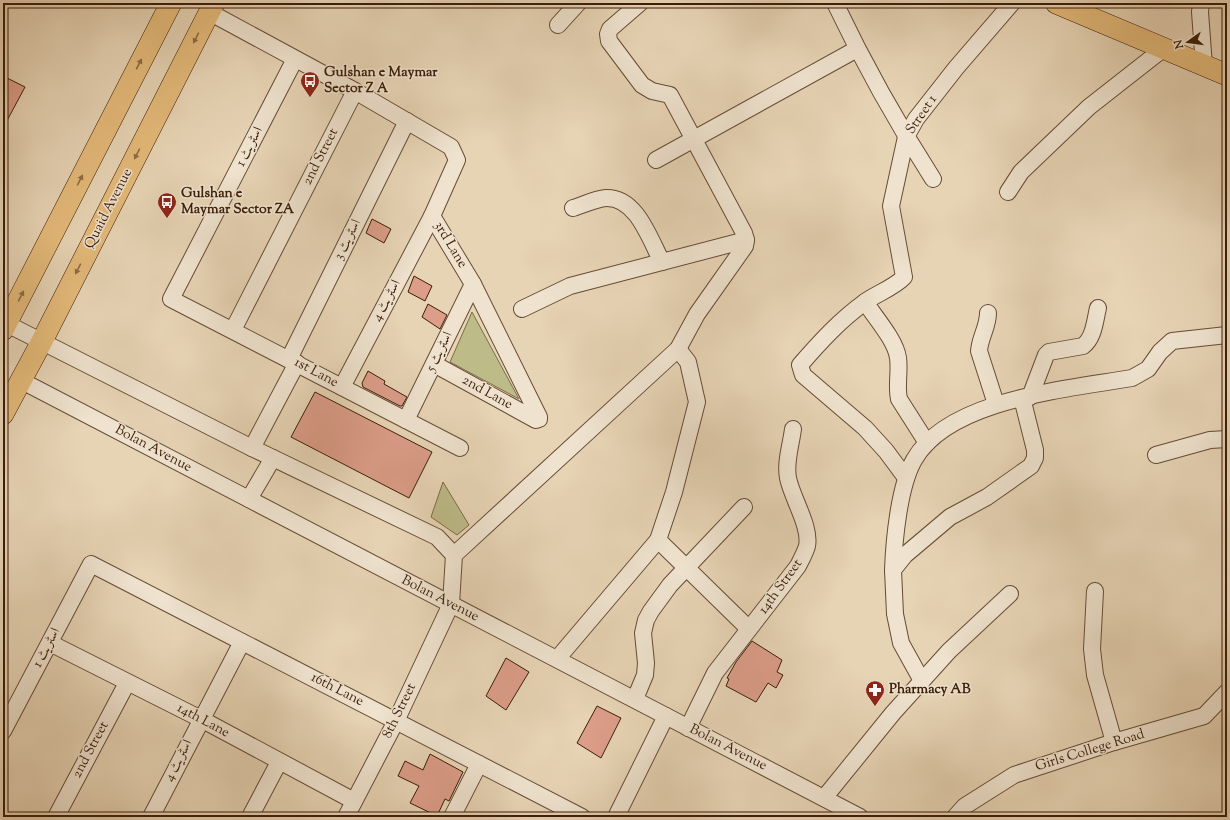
<svg xmlns="http://www.w3.org/2000/svg" width="1230" height="820" viewBox="0 0 1230 820" font-family="'Sorts Mill Goudy',Amiri,serif">
<style>
.park{fill:#bdbb88;stroke:#7c6c48}
.building{fill:#dc9d89;stroke:#3c1d09}
.lines{fill:none;stroke-linecap:round;stroke-linejoin:round}
.minor-casing{stroke:#674b34;stroke-width:18}
.major-casing{stroke:#3c1d09;stroke-width:22}
.minor{stroke:#efe3cf;stroke-width:16}
.major{stroke:#e4ba7a;stroke-width:21}
.oneway{fill:#906c42}
.labels{text-anchor:middle;dominant-baseline:central;stroke-width:3;stroke-linejoin:round;paint-order:stroke}
.poi-label{font-size:14px;font-weight:bold;fill:#3c1d09;stroke:#efe3cf;text-anchor:start}
.street-label{font-size:14px;fill:#3c1d09;stroke:#efe3cf}
</style>
<rect width="100%" height="100%" fill="#e7d4b5"/>
<filter id="stains"><feTurbulence type="fractalNoise" baseFrequency=".005" numOctaves="4"/><feColorMatrix values="0 0 0 0 .2 0 0 0 0 .09 0 0 0 0 .02 0 0 0 .5 -.17"/></filter>
<radialGradient id="worn" r=".72"><stop offset=".6" stop-color="#630" stop-opacity="0"/><stop offset="1" stop-color="#630" stop-opacity=".3"/></radialGradient>
<g class="park">
<path d="M472,312L519,399L450,362Z"/>
<path d="M443,482L469,525L457,535L431,517Z"/>
</g>
<g class="building">
<path d="M3,76L25,87L3,128Z"/>
<path d="M372,219L391,229L384,243L366,233Z"/>
<path d="M414,276L432,286L425,301L408,292Z"/>
<path d="M428,304L447,315L440,329L422,317Z"/>
<path d="M368,371L385,381L384,384L407,397L402,406H400L363,387L362,383Z"/>
<path d="M315,392L432,452L409,498L291,437Z"/>
<path d="M752,641L782,660L777,672L783,675L776,688L768,683L756,702L726,686L729,679L727,678L736,662Z"/>
<path d="M506,658L529,672L506,710L486,696Z"/>
<path d="M597,706L621,718L601,758L577,743Z"/>
<path d="M430,754L463,772L449,801L445,799L437,816L410,803L419,786L398,776L405,761L423,770Z"/>
</g>
<g class="lines">
<g class="minor-casing">
<g id="minor">
<path d="M835,3C864,64 897,123 933,179"/>
<path d="M1201,3L1200,12L1204,66"/>
<path d="M209,12L355,91L451,147L457,160L432,216L473,284L539,417V419L536,420L434,364"/>
<path d="M558,25L578,3"/>
<path d="M295,59L171,299L460,448"/>
<path d="M656,160L857,49"/>
<path d="M1008,192L1021,172L1089,107L1163,49"/>
<path d="M573,208C583,205 595,199 606,198C637,197 650,240 662,262"/>
<path d="M865,302C875,317 896,341 898,358C900,372 896,385 899,399L927,443"/>
<path d="M522,309L570,286L746,240"/>
<path d="M988,313C988,327 980,337 979,351L996,404"/>
<path d="M3,322L252,448L437,537L454,555"/>
<path d="M233,330L355,91"/>
<path d="M289,359L407,121"/>
<path d="M20,380L860,817"/>
<path d="M342,387L432,216"/>
<path d="M1030,397L1046,355L1049,352L1083,346C1094,338 1095,320 1098,308"/>
<path d="M406,420L473,284"/>
<path d="M252,448L297,363"/>
<path d="M1156,455L1210,440L1227,439"/>
<path d="M906,478L886,451L865,428L803,375L800,365C820,342 840,320 865,302C876,294 895,287 904,277L891,206L906,137L916,119L956,68L1012,3"/>
<path d="M249,499L273,458"/>
<path d="M658,540L749,629"/>
<path d="M893,570C894,541 899,486 914,460C948,399 1069,389 1132,378L1148,369L1160,352L1172,341L1227,335"/>
<path d="M1095,591L1092,649L1095,675L1114,742"/>
<path d="M50,643L201,719L354,801"/>
<path d="M557,659L658,540L674,492L697,402L688,362L678,349"/>
<path d="M922,681L901,643L895,614L893,570L905,555L950,517L987,497L1031,466L1035,458V450L1022,398"/>
<path d="M635,699L645,675L646,663L643,633L646,620L651,611L670,585L744,507"/>
<path d="M688,728L715,673L798,566C801,560 805,553 807,546C811,527 792,498 788,478C785,462 791,445 793,429"/>
<path d="M3,731L91,564L582,817"/>
<path d="M824,798L893,713L949,651L1010,594"/>
<path d="M56,817L127,683"/>
<path d="M151,817L242,642"/>
<path d="M250,817L279,762"/>
<path d="M346,817L396,721L451,604L454,555L678,349L697,314L745,246L746,240L744,233L670,95L652,91L642,85L609,41L608,34L610,29L640,3"/>
<path d="M452,817L479,764"/>
<path d="M616,817L666,716"/>
<path d="M955,817L965,806L1014,775L1114,742L1204,716L1227,692"/>
</g>
</g>
<g class="major-casing">
<g id="major">
<path d="M1056,3L1227,75"/>
<path d="M3,330L171,3"/>
<path d="M3,414L41,343L214,3"/>
</g>
</g>
<use href="#minor" class="minor"/>
<use href="#major" class="major"/>
</g>
<defs><path id="oneway-solid" d="M-6-.8H1V-3.2L6.5 0L1 3.2V.8H-6Z"/></defs>
<g class="oneway">
<use href="#oneway-solid" transform="translate(196 38) rotate(117)"/>
<use href="#oneway-solid" transform="translate(139 64) rotate(-63)"/>
<use href="#oneway-solid" transform="translate(137 154) rotate(117)"/>
<use href="#oneway-solid" transform="translate(80 180) rotate(-63)"/>
<use href="#oneway-solid" transform="translate(78 269) rotate(117)"/>
<use href="#oneway-solid" transform="translate(21 296) rotate(-63)"/>
</g>
<defs>
<g id="bus-pin" transform="scale(1)"><path d="M0 17L-7.5 6A9.5 9.5 0 1 1 7.5 6Z" fill="#8f2418" stroke="#efe3cf"/><path d="M-5-6H5V4H4V6H2V4H-2V6H-4V4H-5ZM-3.5-4V0h7V-4ZM-3.5 1.2v1.5H-2V1.2ZM2 1.2v1.5H3.5V1.2Z" fill="#fff"/></g>
<g id="pharmacy-pin" transform="scale(1)"><path d="M0 17L-7.5 6A9.5 9.5 0 1 1 7.5 6Z" fill="#8f2418" stroke="#efe3cf"/><path d="M-2-6h4v4h4v4h-4v4h-4v-4h-4v-4h4Z" fill="#fff"/></g>
</defs>
<g fill-rule="evenodd">
<use href="#bus-pin" x="310" y="81"/>
<use href="#bus-pin" x="167" y="202"/>
<use href="#pharmacy-pin" x="875" y="690"/>
</g>
<g class="labels">
<g class="poi-label">
<text x="324" y="73">Gulshan e Maymar<tspan x="324" dy="16">Sector Z A</tspan></text>
<text x="181" y="194">Gulshan e<tspan x="181" dy="16">Maymar Sector ZA</tspan></text>
<text x="889" y="690">Pharmacy AB</text>
</g>
<g class="street-label">
<text transform="translate(922 115) rotate(-56)">Street 1</text>
<text transform="translate(250 147) rotate(-63)">اسٹریٹ 1</text>
<text transform="translate(321 157) rotate(-63)">2nd Street</text>
<text transform="translate(109 209) rotate(-63)">Quaid Avenue</text>
<text transform="translate(348 240) rotate(-64)">اسٹریٹ 3</text>
<text transform="translate(450 245) rotate(59)">3rd Lane</text>
<text transform="translate(387 301) rotate(-62)">اسٹریٹ 4</text>
<text transform="translate(440 352) rotate(-64)">اسٹریٹ 5</text>
<text transform="translate(316 373) rotate(28)">1st Lane</text>
<text transform="translate(487 393) rotate(29)">2nd Lane</text>
<text transform="translate(153 449) rotate(28)">Bolan Avenue</text>
<text transform="translate(781 587) rotate(-54)">14th Street</text>
<text transform="translate(440 599) rotate(27)">Bolan Avenue</text>
<text transform="translate(47 648) rotate(-62)">اسٹریٹ 1</text>
<text transform="translate(337 690) rotate(27)">16th Lane</text>
<text transform="translate(400 711) rotate(-64)">8th Street</text>
<text transform="translate(203 721) rotate(28)">14th Lane</text>
<text transform="translate(728 748) rotate(27)">Bolan Avenue</text>
<text transform="translate(91 750) rotate(-62)">2nd Street</text>
<text transform="translate(1090 751) rotate(-17)">Girls College Road</text>
<text transform="translate(179 761) rotate(-63)">اسٹریٹ 4</text>
</g>
</g>
<rect width="1230" height="820" fill="none" stroke="#e7d4b5" stroke-width="16"/>
<rect x="4" y="4" width="1222" height="812" fill="none" stroke="#3c1d09" stroke-width="2"/>
<rect x="8" y="8" width="1214" height="804" fill="none" stroke="#3c1d09"/>
<g transform="translate(1188 42) rotate(256)" stroke="#efe3cf" stroke-width="3" paint-order="stroke">
<path d="M0-3L7 15L0 10L-7 15Z" fill="#3c1d09"/>
<text y="-6" font-size="11" font-weight="bold" text-anchor="middle" fill="#3c1d09">N</text>
</g>
<rect width="100%" height="100%" filter="url(#stains)"/>
<rect width="100%" height="100%" fill="url(#worn)"/>
</svg>
